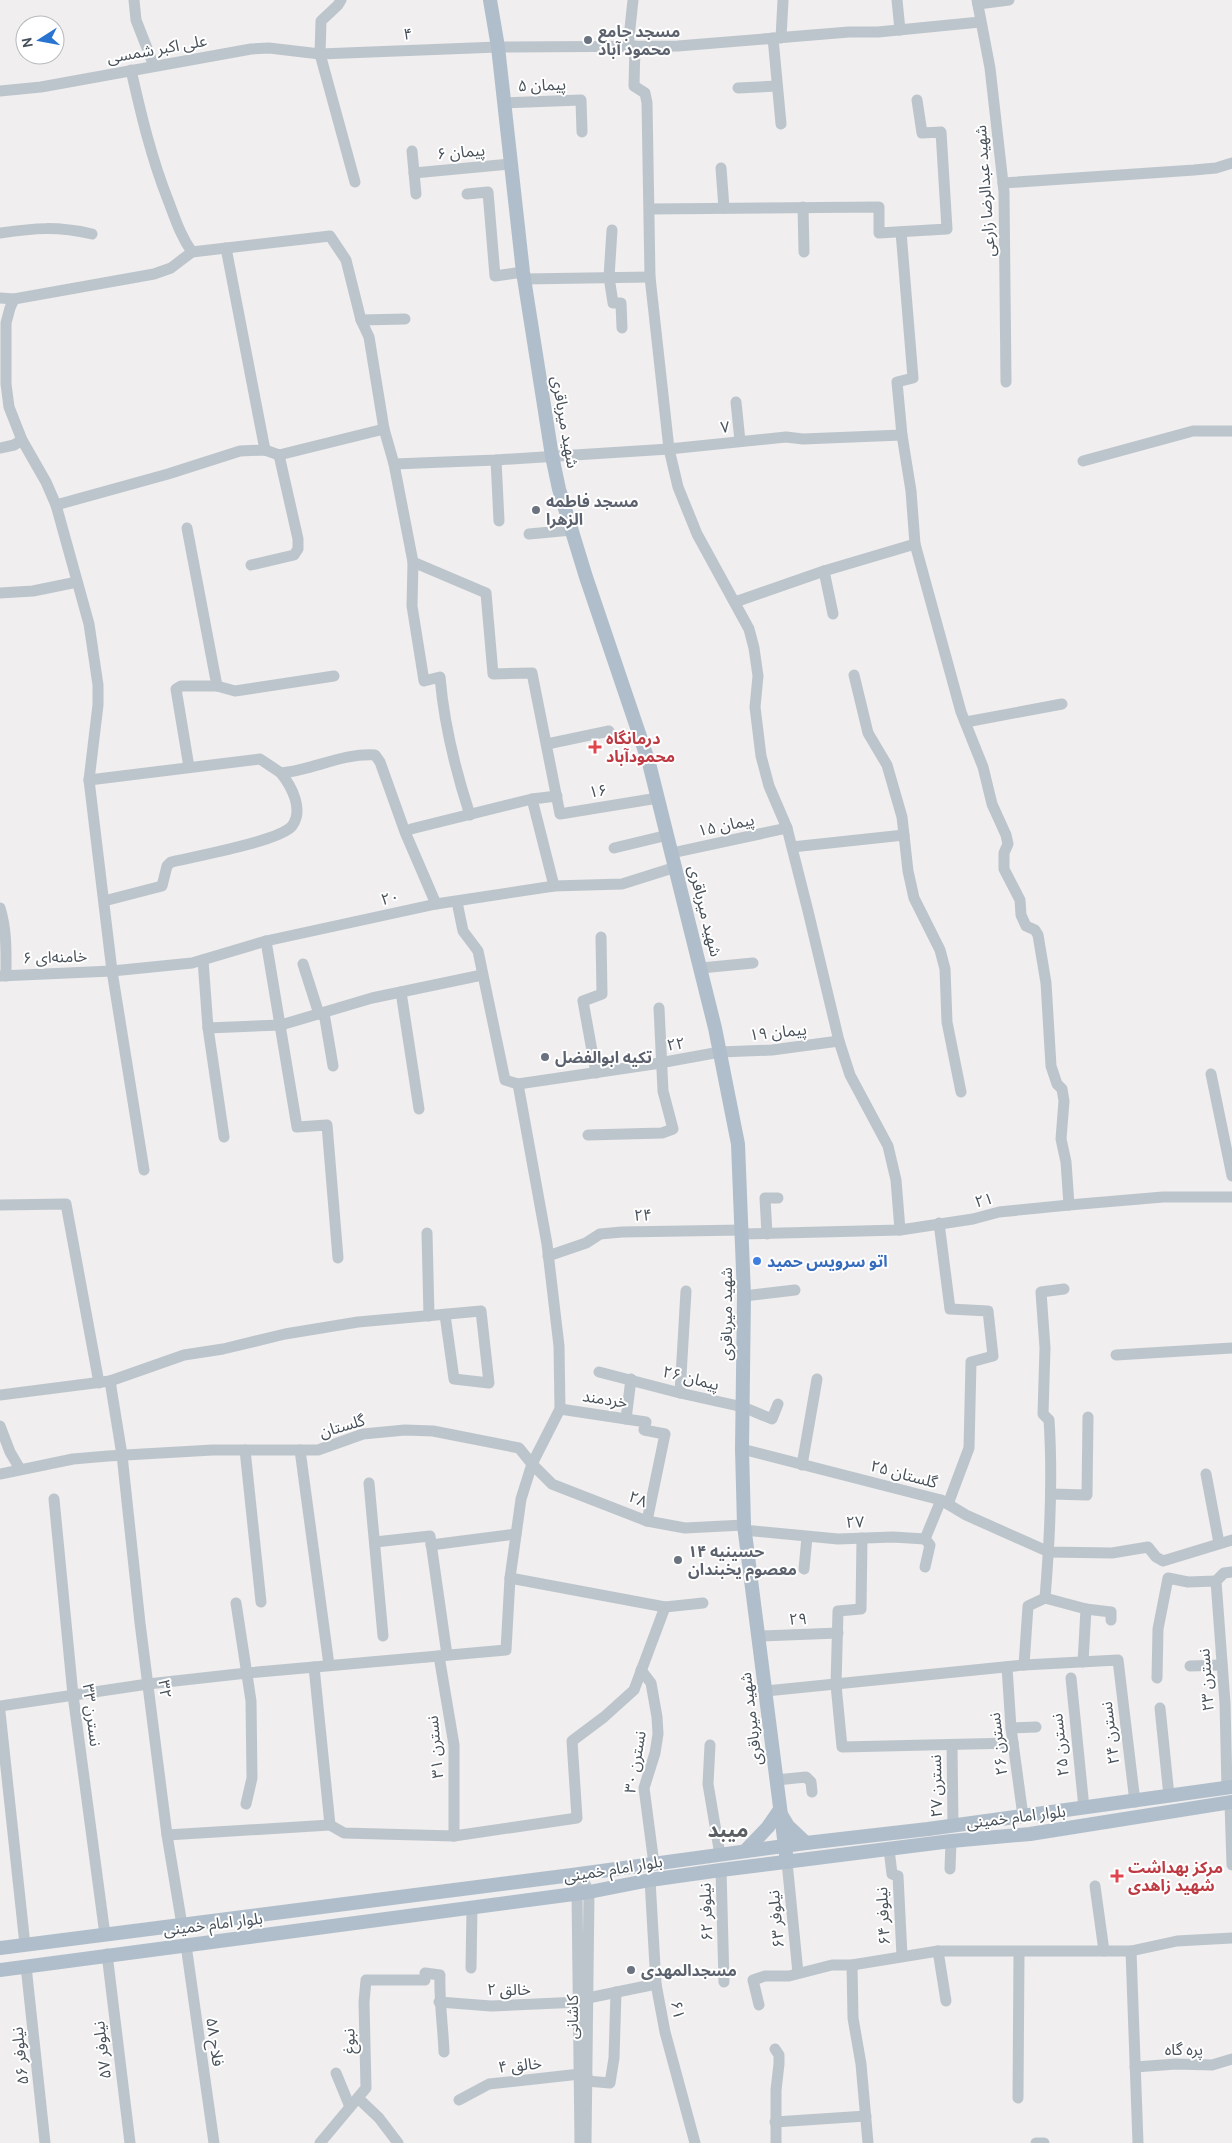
<svg xmlns="http://www.w3.org/2000/svg" width="1232" height="2143" viewBox="0 0 1232 2143" font-family="Cabin,'Noto Sans Arabic',sans-serif">
<style>
.lines{fill:none;stroke-linecap:round;stroke-linejoin:round}
.minor{stroke:#bdc5cc;stroke-width:11}
.major{stroke:#b0becb;stroke-width:14}
.worship-dot{fill:#6b7280;stroke:#fff;stroke-width:2}
.health-dot{fill:#e0444e;stroke:#fff;stroke-width:2}
.shop-dot{fill:#3f7fe0;stroke:#fff;stroke-width:2}
.labels{text-anchor:middle;dominant-baseline:central;stroke-width:4;stroke-linejoin:round;paint-order:stroke}
.worship-label{font-size:16px;font-weight:bold;fill:#5b616d;stroke:#fff;text-anchor:start}
.street-label{font-size:16px;fill:#48515a;stroke:#fff}
.health-label{font-size:16px;font-weight:bold;fill:#be3a42;stroke:#fff;text-anchor:start}
.shop-label{font-size:16px;font-weight:bold;fill:#366cbe;stroke:#fff;text-anchor:start}
.district-label{font-size:21px;font-weight:bold;fill:#5b5e62;stroke:#fff}
</style>
<rect width="100%" height="100%" fill="#f0eeee"/>
<g class="lines">
<g class="minor">
<path d="M134,0L136,20L154,66"/>
<path d="M341,0L338,5L321,21L320,54L355,182"/>
<path d="M897,0L900,30"/>
<path d="M977,0L990,68L1004,192L1006,382"/>
<path d="M978,4L1009,0"/>
<path d="M773,38L781,124"/>
<path d="M781,38L783,0"/>
<path d="M635,46L634,86L645,93L647,103L650,277L669,449L678,487L697,534L749,629L754,648L758,676L755,707L761,756L769,786L787,828L808,911L839,1041L850,1075L888,1146L896,1180L900,1230"/>
<path d="M628,47L633,0"/>
<path d="M131,70C141,114 151,157 168,200C175,218 180,235 192,252L330,236L346,260L361,320L369,337L384,429L394,464L413,562L412,606L424,681L440,677C444,725 455,769 470,815"/>
<path d="M738,88L777,86"/>
<path d="M0,91L41,87L251,49L269,48L320,54L498,47L678,46L849,32H878L980,22"/>
<path d="M504,103L581,100L582,132"/>
<path d="M412,151L416,194"/>
<path d="M721,168L724,208"/>
<path d="M414,173L511,164"/>
<path d="M1003,183L1194,170L1216,168L1232,163"/>
<path d="M467,194L488,192L495,276L523,272"/>
<path d="M803,207L804,252"/>
<path d="M650,209L879,207V233L947,229L941,132L922,133L917,100"/>
<path d="M612,230L609,277L613,303H621L622,328"/>
<path d="M901,232L913,378L897,382L902,435L911,491L915,544L961,712L983,767L992,804L1006,835L1008,844L1004,853V869L1020,900L1021,915L1026,926L1035,930L1038,935L1046,983L1051,1066L1057,1084L1062,1089L1064,1101L1061,1139L1066,1162L1069,1205"/>
<path d="M0,233C35,228 57,226 92,234"/>
<path d="M226,248L265,450"/>
<path d="M524,279L650,277"/>
<path d="M0,298L14,299L154,274L171,268L192,252"/>
<path d="M14,299L10,308L6,323V384L9,407L22,440L46,482L56,505L89,624L98,685V705L89,780L112,971L144,1170"/>
<path d="M361,320L405,319"/>
<path d="M736,402L740,441"/>
<path d="M0,448L14,445L22,440"/>
<path d="M496,460L499,521"/>
<path d="M1083,461L1193,431H1232"/>
<path d="M394,464L496,460L669,449L786,437L803,439L902,435"/>
<path d="M56,505L168,474L240,451L265,450L279,455L384,429"/>
<path d="M187,528L217,686"/>
<path d="M529,534L572,530"/>
<path d="M413,562L486,593L493,674L532,673L560,814L658,798"/>
<path d="M251,565L294,555L298,549V539L279,455"/>
<path d="M824,571L833,614"/>
<path d="M0,593L33,591L77,582"/>
<path d="M735,602L824,571L915,544"/>
<path d="M854,675L868,733L887,765L902,817L908,871L914,898L940,950L945,969L947,1022L961,1092"/>
<path d="M966,722L1062,704"/>
<path d="M547,744L609,731"/>
<path d="M189,767L176,689L181,686H217L235,691L334,676"/>
<path d="M89,780L260,759L281,773C313,770 342,753 375,755L380,762L405,832L436,904"/>
<path d="M411,829L532,799"/>
<path d="M792,847L904,835"/>
<path d="M614,848L668,835"/>
<path d="M672,853L787,828"/>
<path d="M554,886L532,799L557,796"/>
<path d="M104,901L162,886L167,866L171,862C193,857 280,841 292,826C304,810 292,787 281,773"/>
<path d="M457,902L463,931L478,951L505,1080L518,1084L654,1064L720,1052L772,1050L839,1041"/>
<path d="M0,908C7,930 6,953 6,976"/>
<path d="M266,941L297,1127L327,1125L338,1258"/>
<path d="M203,960L208,1028L224,1137"/>
<path d="M303,964L319,1014"/>
<path d="M701,968L753,963"/>
<path d="M0,976L112,971L192,963L266,941L436,904L554,886L622,884L676,867"/>
<path d="M401,992L419,1109"/>
<path d="M324,1013L333,1066"/>
<path d="M208,1028L281,1025L372,998L482,975"/>
<path d="M596,1073L583,1001L602,994L601,937"/>
<path d="M1211,1074L1232,1176"/>
<path d="M588,1135L662,1133L673,1129L663,1091L659,1008"/>
<path d="M0,1205L66,1204L99,1383"/>
<path d="M939,1223L950,1309L988,1311L993,1356L971,1362L969,1448L948,1504"/>
<path d="M427,1233L429,1316"/>
<path d="M743,1234L900,1230L973,1219L999,1212L1069,1205L1163,1197H1232"/>
<path d="M767,1234L765,1198H778"/>
<path d="M548,1256L586,1243L600,1234L622,1232L743,1230"/>
<path d="M744,1296L795,1290"/>
<path d="M1116,1355L1232,1348"/>
<path d="M599,1372L680,1393L743,1407L772,1419L778,1404"/>
<path d="M110,1381L184,1355L223,1349L285,1334L358,1322L481,1311L489,1383L454,1379L445,1315"/>
<path d="M680,1393L686,1291"/>
<path d="M0,1395L110,1381L122,1455L140,1623L167,1835L182,1925"/>
<path d="M560,1409L646,1422L644,1430L665,1434L647,1521"/>
<path d="M626,1419L631,1379"/>
<path d="M0,1426L10,1452L20,1469"/>
<path d="M742,1449L941,1500L966,1515L1049,1552L1112,1553L1148,1547L1156,1557L1163,1561L1232,1540"/>
<path d="M245,1450L261,1602"/>
<path d="M300,1450L329,1665"/>
<path d="M802,1465L817,1379"/>
<path d="M0,1474L73,1459L108,1456L213,1450H318L363,1434L405,1430L433,1431L519,1448L532,1464L552,1484L647,1521L685,1528L744,1525"/>
<path d="M1206,1474L1219,1543"/>
<path d="M369,1483L383,1636"/>
<path d="M1051,1494L1087,1495L1088,1417"/>
<path d="M54,1499L73,1695L105,1935"/>
<path d="M744,1530L838,1539L893,1537L925,1539L941,1500"/>
<path d="M862,1538L861,1609L838,1611L836,1685L842,1747L1013,1743"/>
<path d="M375,1542L430,1536L447,1655"/>
<path d="M431,1545L516,1534"/>
<path d="M925,1567L930,1545L925,1539"/>
<path d="M804,1569L807,1537"/>
<path d="M510,1578L665,1607L703,1603"/>
<path d="M1045,1598L1086,1609L1083,1662"/>
<path d="M236,1603L251,1701L252,1778L246,1804"/>
<path d="M1086,1609L1111,1612V1620"/>
<path d="M759,1636L838,1633"/>
<path d="M439,1656L454,1745V1836"/>
<path d="M1024,1665L1028,1606L1045,1598C1050,1538 1053,1479 1049,1420L1043,1414L1045,1348L1041,1292L1064,1289"/>
<path d="M1190,1666L1222,1665"/>
<path d="M314,1667L330,1825L344,1833L454,1836L577,1818L572,1741L604,1717L634,1690L665,1607"/>
<path d="M1007,1667L1011,1728L1023,1816"/>
<path d="M641,1670L651,1683L657,1717L658,1734L655,1753L644,1788L654,1864"/>
<path d="M1071,1678L1084,1808"/>
<path d="M1157,1678L1158,1629L1168,1578L1188,1582L1216,1581"/>
<path d="M766,1691L1024,1665L1118,1660L1135,1802"/>
<path d="M0,1706L148,1684L247,1673L506,1650L510,1578L521,1499L532,1464L560,1409L559,1346L547,1244L518,1084"/>
<path d="M1160,1708L1169,1796"/>
<path d="M0,1712L25,1945"/>
<path d="M1011,1728L1036,1727"/>
<path d="M710,1745L708,1784L720,1855"/>
<path d="M952,1745L953,1826"/>
<path d="M776,1780L806,1777L811,1782L812,1792"/>
<path d="M1227,1788L1225,1703L1216,1581L1224,1573L1232,1572"/>
<path d="M1230,1803L1232,1865"/>
<path d="M167,1835L330,1825"/>
<path d="M889,1849L892,1874L898,1876L902,1956"/>
<path d="M787,1862L798,1973"/>
<path d="M950,1869L951,1841"/>
<path d="M721,1870L724,1982"/>
<path d="M650,1880L656,1984L665,2032L695,2143"/>
<path d="M1095,1886L1104,1951"/>
<path d="M186,1945L214,2143"/>
<path d="M938,1951L946,2001"/>
<path d="M1131,1951L1177,1941L1232,1938"/>
<path d="M107,1954L130,2143"/>
<path d="M852,1965L853,2018L861,2064L868,2143"/>
<path d="M26,1966L45,2143"/>
<path d="M471,1968L472,1907"/>
<path d="M425,1973L440,1975C439,2001 443,2026 444,2052"/>
<path d="M439,2002L491,2006L580,2002L588,1998L656,1984"/>
<path d="M759,2005L753,1980L765,1976H789L832,1965H852L938,1951H1131L1138,2143"/>
<path d="M775,2049L779,2055V2064L776,2090V2143"/>
<path d="M1135,2067L1176,2064L1212,2065L1232,2059"/>
<path d="M336,2073L350,2107"/>
<path d="M587,2081L610,2083L614,2058L616,1992"/>
<path d="M358,2098L379,2118L398,2143"/>
<path d="M1018,2098L1019,1952"/>
<path d="M459,2100L489,2084L580,2074L587,2076"/>
<path d="M775,2122L866,2116"/>
<path d="M320,2143L366,2088L364,2002L366,1980H425"/>
<path d="M580,2143L577,1893L580,1874L589,1892L586,2143"/>
<path d="M1036,2143H1044"/>
</g>
<g class="major">
<path d="M490,0L498,47L523,272L552,456L559,489L586,577L649,763L715,1028L738,1144L744,1296L742,1449L744,1525L787,1862"/>
<path d="M745,1851L768,1827L779,1811L788,1826L806,1843"/>
<path d="M0,1948L572,1875L806,1843L928,1829L1232,1787"/>
<path d="M0,1970L589,1892L650,1880L721,1870L951,1841L1030,1834L1232,1802"/>
</g>
</g>
<g class="worship-dot">
<circle cx="588" cy="40" r="5"/>
<circle cx="536" cy="510" r="5"/>
<circle cx="545" cy="1057" r="5"/>
<circle cx="678" cy="1560" r="5"/>
<circle cx="631" cy="1970" r="5"/>
</g>
<g class="health-dot">
<path d="M592.5 739.5h5v5h5v5h-5v5h-5v-5h-5v-5h5z"/>
<path d="M1114.5 1868.5h5v5h5v5h-5v5h-5v-5h-5v-5h5z"/>
</g>
<circle class="shop-dot" cx="757" cy="1261" r="5"/>
<g class="labels">
<g class="worship-label">
<text x="598" y="31">مسجد جامع<tspan x="598" dy="18">محمود آباد</tspan></text>
<text x="546" y="501">مسجد فاطمه<tspan x="546" dy="18">الزهرا</tspan></text>
<text x="555" y="1057">تکیه ابوالفضل</text>
<text x="688" y="1551">حسینیه ۱۴<tspan x="688" dy="18">معصوم یخبندان</tspan></text>
<text x="641" y="1970">مسجدالمهدی</text>
</g>
<g class="street-label">
<text transform="translate(408 34) rotate(-2)">۴</text>
<text transform="translate(157 49) rotate(-10)">علی اکبر شمسی</text>
<text transform="translate(542 85) rotate(-2)">پیمان ۵</text>
<text transform="translate(461 152) rotate(-5)">پیمان ۶</text>
<text transform="translate(985 191) rotate(-94)">شهید عبدالرضا زارعی</text>
<text transform="translate(565 422) rotate(80)">شهید میرباقری</text>
<text transform="translate(725 427) rotate(-6)">۷</text>
<text transform="translate(598 791) rotate(-9)">۱۶</text>
<text transform="translate(726 825) rotate(-12)">پیمان ۱۵</text>
<text transform="translate(390 898) rotate(-12)">۲۰</text>
<text transform="translate(705 911) rotate(76)">شهید میرباقری</text>
<text transform="translate(55 957) rotate(-2)">خامنه‌ای ۶</text>
<text transform="translate(778 1032) rotate(-6)">پیمان ۱۹</text>
<text transform="translate(676 1044) rotate(-9)">۲۲</text>
<text transform="translate(984 1200) rotate(-13)">۲۱</text>
<text transform="translate(643 1215) rotate(-1)">۲۴</text>
<text transform="translate(726 1314) rotate(-90)">شهید میرباقری</text>
<text transform="translate(691 1378) rotate(14)">پیمان ۲۶</text>
<text transform="translate(605 1399) rotate(9)">خردمند</text>
<text transform="translate(342 1426) rotate(-16)">گلستان</text>
<text transform="translate(904 1474) rotate(15)">گلستان ۲۵</text>
<text transform="translate(638 1499) rotate(21)">۲۸</text>
<text transform="translate(855 1522) rotate(-2)">۲۷</text>
<text transform="translate(798 1619) rotate(-2)">۲۹</text>
<text transform="translate(1206 1680) rotate(-94)">نسترن ۲۳</text>
<text transform="translate(165 1689) rotate(83)">۳۲</text>
<text transform="translate(92 1715) rotate(83)">نسترن ۳۳</text>
<text transform="translate(751 1719) rotate(-97)">شهید میرباقری</text>
<text transform="translate(1110 1733) rotate(-97)">نسترن ۲۴</text>
<text transform="translate(998 1744) rotate(-97)">نسترن ۲۶</text>
<text transform="translate(1060 1745) rotate(-96)">نسترن ۲۵</text>
<text transform="translate(435 1747) rotate(-95)">نسترن ۳۱</text>
<text transform="translate(635 1762) rotate(-80)">نسترن ۳۰</text>
<text transform="translate(936 1786) rotate(-91)">نسترن ۲۷</text>
<text transform="translate(1016 1817) rotate(-7)">بلوار امام خمینی</text>
<text transform="translate(613 1869) rotate(-9)">بلوار امام خمینی</text>
<text transform="translate(706 1912) rotate(-92)">نیلوفر ۶۲</text>
<text transform="translate(883 1916) rotate(-93)">نیلوفر ۶۴</text>
<text transform="translate(776 1919) rotate(-95)">نیلوفر ۶۳</text>
<text transform="translate(213 1924) rotate(-7)">بلوار امام خمینی</text>
<text x="509" y="1989">خالق ۲</text>
<text transform="translate(678 2010) rotate(79)">۶۱</text>
<text transform="translate(572 2017) rotate(-90)">کاشانی</text>
<text transform="translate(349 2041) rotate(-91)">نبوغ</text>
<text transform="translate(215 2042) rotate(82)">فلاح ۵۸</text>
<text x="1184" y="2049">پره گاه</text>
<text transform="translate(102 2050) rotate(-97)">نیلوفر ۵۷</text>
<text transform="translate(20 2056) rotate(-96)">نیلوفر ۵۶</text>
<text transform="translate(520 2065) rotate(-6)">خالق ۴</text>
</g>
<g class="health-label">
<text x="606" y="738">درمانگاه<tspan x="606" dy="18">محمودآباد</tspan></text>
<text x="1128" y="1867">مرکز بهداشت<tspan x="1128" dy="18">شهید زاهدی</tspan></text>
</g>
<g class="shop-label">
<text x="767" y="1261">اتو سرویس حمید</text>
</g>
<g class="district-label">
<text x="728" y="1829">میبد</text>
</g>
</g>
<g transform="translate(40 40) rotate(259)"><circle r="24" fill="#ffffff" stroke="#b6b9bd"/>
<path d="M0-4L9 19L0 12L-9 19Z" fill="#2874d0"/>
<text y="-8" font-size="14" font-weight="bold" text-anchor="middle" fill="#48515a">N</text>
</g>
</svg>
